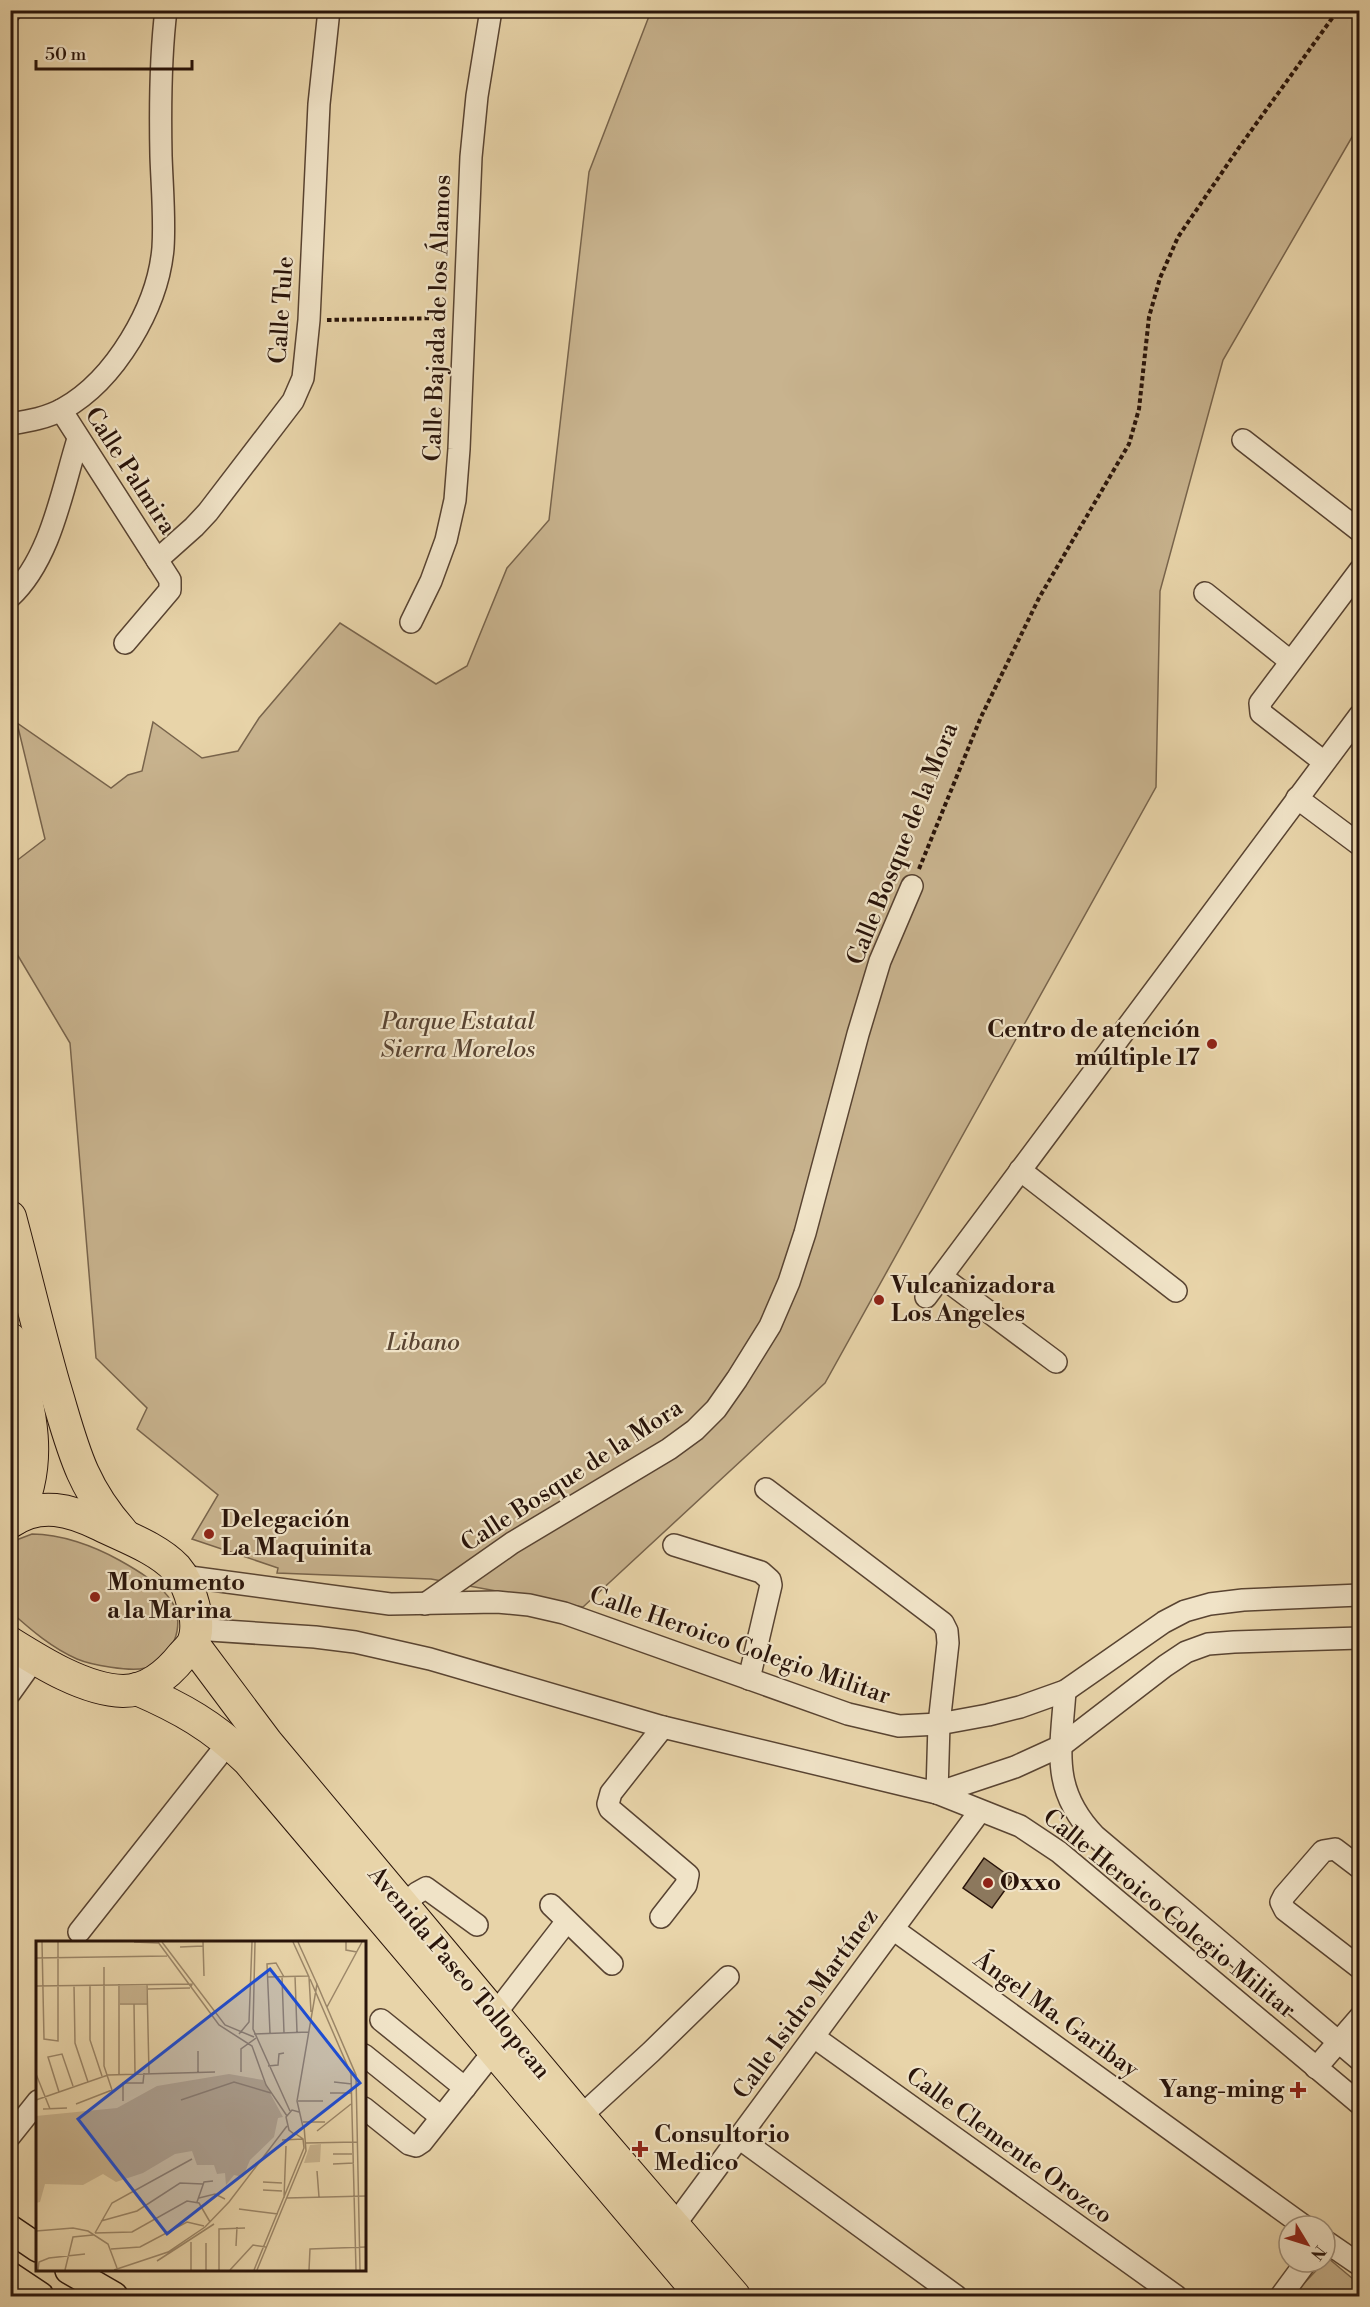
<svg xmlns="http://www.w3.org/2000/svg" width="1370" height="2307" viewBox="0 0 1370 2307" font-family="'Libre Bodoni',serif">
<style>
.green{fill:#c8b38e;stroke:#78644c;stroke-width:1.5}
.building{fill:#8c785d;stroke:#29140a;stroke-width:1.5}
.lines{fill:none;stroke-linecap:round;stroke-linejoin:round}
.minor-casing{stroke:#594432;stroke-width:24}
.major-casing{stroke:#29140a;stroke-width:30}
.highway-casing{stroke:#29140a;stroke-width:34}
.path{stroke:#29140a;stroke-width:4;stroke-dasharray:4.5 3;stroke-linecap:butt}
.minor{stroke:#f0e3c7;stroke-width:21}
.major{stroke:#e8d4a9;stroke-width:27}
.highway{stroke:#e8d4a9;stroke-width:32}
.poi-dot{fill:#8f2418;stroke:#f0e3c7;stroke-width:2}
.labels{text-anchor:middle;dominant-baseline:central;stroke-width:4.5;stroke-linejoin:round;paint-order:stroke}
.street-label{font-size:24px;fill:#29140a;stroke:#f0e3c7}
.park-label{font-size:24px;font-style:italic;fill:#594432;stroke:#f0e3c7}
.poi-label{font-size:24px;font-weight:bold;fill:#29140a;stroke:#f0e3c7;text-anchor:start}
.inset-road{fill:none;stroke:#9c8769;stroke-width:1.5}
.view{fill:#1d4ed8;fill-opacity:0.15;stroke:#1d4ed8;stroke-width:3}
.inset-edge{fill:none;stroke:#29140a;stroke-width:3}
</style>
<rect width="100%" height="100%" fill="#e8d4a9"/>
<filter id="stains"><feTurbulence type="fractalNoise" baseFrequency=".00333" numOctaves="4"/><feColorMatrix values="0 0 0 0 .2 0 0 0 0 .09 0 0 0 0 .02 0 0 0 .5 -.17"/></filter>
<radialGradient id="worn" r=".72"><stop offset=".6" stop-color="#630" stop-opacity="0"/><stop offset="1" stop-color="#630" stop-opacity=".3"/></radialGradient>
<g class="green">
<path d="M651,11H1359V125L1223,360L1160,591L1156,787L825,1383L583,1607L431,1579L277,1573L278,1568L192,1539L218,1495L137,1429L147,1408L96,1358L70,1043L11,944V865L45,839L17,723L111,788L128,775L142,771L153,722L202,758L238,751L259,718L340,623L436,684L467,666L507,568L549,520L589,172Z"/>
<path d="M32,1534C61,1534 94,1546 119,1560C137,1570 161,1584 172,1602C187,1626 171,1661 145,1668C131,1672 91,1665 77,1659C52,1648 31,1630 11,1612V1545L19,1539Z"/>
<path d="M1328,2258L1359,2284V2296H1292Z"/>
</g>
<path class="building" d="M984,1858L1013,1879L992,1908L963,1888Z"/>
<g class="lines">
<g class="minor-casing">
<g id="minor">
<path d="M10,12L11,10"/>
<path d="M61,410L170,580V590L125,643"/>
<path d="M10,424C28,421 47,418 63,409C115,380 158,307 163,248C165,218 162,186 161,156C160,107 160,59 166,10"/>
<path d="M1243,440L1360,531"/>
<path d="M157,560L194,527L208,512L293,401L303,378L309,320L319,104L329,10"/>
<path d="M1205,593L1290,661"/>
<path d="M10,597C51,559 62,490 78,439"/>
<path d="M411,622L431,581L446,540L455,500L459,449L471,157L477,96L491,10"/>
<path d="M1324,762L1261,713L1260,703L1360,570"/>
<path d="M1297,798L1360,845"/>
<path d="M1020,1170L1176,1291"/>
<path d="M942,1277L1056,1362"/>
<path d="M926,1297L1360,715"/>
<path d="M766,1489L943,1623L947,1631L948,1643L939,1724L937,1793"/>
<path d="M674,1545L761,1572L770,1580L771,1585L749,1679"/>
<path d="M182,1576L390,1604L497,1602L529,1605L564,1613L848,1714L899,1726L939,1724L988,1715L1020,1707L1065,1691L1164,1622L1185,1611L1210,1604L1243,1600L1360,1595"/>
<path d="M425,1604L512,1543L669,1449L695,1430L716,1409L737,1379L770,1326L789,1282L805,1233L858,1034L880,961L912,886"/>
<path d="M194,1629L315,1637L355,1642L430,1659L663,1727L937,1793L1020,1826L1059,1852L1360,2104"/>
<path d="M1065,1691C1061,1750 1050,1789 1095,1836L1360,2060"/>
<path d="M10,1693L35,1658"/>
<path d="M937,1793L1015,1767L1061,1746L1165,1666L1186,1652L1208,1644L1234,1642L1360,1638"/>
<path d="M1360,1868L1335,1849L1323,1851L1284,1896L1281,1902L1285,1910L1360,1968"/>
<path d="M551,1905L612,1964"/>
<path d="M402,1906L417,1893L426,1888L477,1925"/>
<path d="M661,1917L686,1885L688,1875L610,1809L608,1804L611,1793L663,1727"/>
<path d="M893,1929L1304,2226"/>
<path d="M79,1932L229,1742"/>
<path d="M495,2014L567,1921"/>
<path d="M381,2020L465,2088"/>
<path d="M814,2037L1176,2296"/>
<path d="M364,2055L441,2117"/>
<path d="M1316,2068L1360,2017"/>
<path d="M364,2108L409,2144L416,2146L422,2142L494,2051"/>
<path d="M580,2117L651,2052L728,1977"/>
<path d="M10,2136L38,2101"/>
<path d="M739,2138L956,2296"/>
<path d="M673,2227L980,1811"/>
<path d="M1325,2241L1360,2265"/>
<path d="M1281,2296L1306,2262"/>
</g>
</g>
<g class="major-casing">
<g id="major">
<path d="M10,2229L38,2248"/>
<path d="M69,2270L114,2296"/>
<path d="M10,2276L40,2296"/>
</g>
</g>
<g class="highway-casing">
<g id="highway">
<path d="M10,1217C25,1273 38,1329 54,1385C72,1444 79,1484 122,1532"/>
<path d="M10,1339C27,1401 47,1457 16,1518"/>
<path d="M10,1522C40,1501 71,1510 101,1525C125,1537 157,1548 176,1568C190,1584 203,1625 192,1645C190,1648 186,1652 183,1655C168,1674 149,1691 123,1691C85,1690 42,1663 10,1643"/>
<path d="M193,1644L267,1743L580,2117L734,2296"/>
<path d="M137,1689C181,1708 213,1726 248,1760L702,2296"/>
</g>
</g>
<g class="path">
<path d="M327,320L446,318"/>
<path d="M919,869L981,717L1039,598L1129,444L1139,409L1149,317L1160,278L1178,237L1238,149L1338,10"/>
</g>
<use href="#minor" class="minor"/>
<use href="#major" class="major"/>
<use href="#highway" class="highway"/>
</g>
<g class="poi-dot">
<circle cx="1212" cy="1044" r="6"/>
<circle cx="879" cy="1300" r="6"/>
<circle cx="209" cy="1534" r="6"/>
<circle cx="95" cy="1597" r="6"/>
<circle cx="988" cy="1883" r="6"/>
<path d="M1295 2081h6v6h6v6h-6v6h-6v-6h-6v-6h6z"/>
<path d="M637 2140h6v6h6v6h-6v6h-6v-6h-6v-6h6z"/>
</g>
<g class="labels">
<g class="street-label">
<text transform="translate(282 310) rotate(-86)">Calle Tule</text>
<text transform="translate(438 318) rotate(-88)">Calle Bajada de los Álamos</text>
<text transform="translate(130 471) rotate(57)">Calle Palmira</text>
<text transform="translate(903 844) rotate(-68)">Calle Bosque de la Mora</text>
<text transform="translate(572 1476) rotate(-33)">Calle Bosque de la Mora</text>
<text transform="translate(740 1646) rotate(19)">Calle Heroico Colegio Militar</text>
<text transform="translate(1169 1914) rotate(39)">Calle Heroico Colegio Militar</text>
<text transform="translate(459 1973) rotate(50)">Avenida Paseo Tollopcan</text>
<text transform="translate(806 2004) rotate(-54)">Calle Isidro Martínez</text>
<text transform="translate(1056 2015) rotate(36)">Ángel Ma. Garibay</text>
<text transform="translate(1009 2146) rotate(36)">Calle Clemente Orozco</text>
</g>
<g class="park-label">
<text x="458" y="1022">Parque Estatal<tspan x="458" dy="28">Sierra Morelos</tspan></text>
<text x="423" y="1343">Libano</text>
</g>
<g class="poi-label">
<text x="1200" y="1030" text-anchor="end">Centro de atención<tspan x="1200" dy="28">múltiple 17</tspan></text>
<text x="891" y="1286">Vulcanizadora<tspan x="891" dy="28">Los Angeles</tspan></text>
<text x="221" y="1520">Delegación<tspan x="221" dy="28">La Maquinita</tspan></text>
<text x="107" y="1583">Monumento<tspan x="107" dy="28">a la Marina</tspan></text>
<text x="1000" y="1883">Oxxo</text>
<text x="1284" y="2090" text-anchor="end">Yang-ming</text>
<text x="654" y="2135">Consultorio<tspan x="654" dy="28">Medico</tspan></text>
</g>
</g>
<g transform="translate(36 1941)">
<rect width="330" height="330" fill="#e8d4a9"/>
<path d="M84,45H110L111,62H84ZM193,133L227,139L247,176L242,177L238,196L214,219L207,236L198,234L190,244L189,232L181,233L178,224H161L156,210L139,213L107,232L80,241L67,233L47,244L9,243L4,261L0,262V175L81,167L121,145ZM285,203L284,221L268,222L274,204Z" fill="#c8b38e"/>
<path class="inset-road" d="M6,1L8,98L22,100V1M98,1L122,2M122,1L183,84L216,105L230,144L251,175M126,1L189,84L218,96M167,1L168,35M219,1L217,88L254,170M257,1L273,36L275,71M262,1L281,43L261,160L267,186L258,193L253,189L250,176L256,169L263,171M310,1V9L321,11M144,6L167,5M0,17L131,15M259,35L261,91M232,36L272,35M246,36L248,92M274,38L315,133L320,329M83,43V133M111,43L113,132M281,43L320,134L324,329M38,44L39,102L52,141M54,44V99L66,135M0,45L156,43L155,46M112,48L154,47M84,63H112M98,63L99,132M291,66L326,1M234,92L231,23L240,22L248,36M203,93L213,81L216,1M218,93L273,91M162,110V131M232,125L242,124L243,113L248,112M205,131V108L220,97M0,133L14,168M298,141L316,143M23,151L12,116L26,113L37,145M294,152H316M0,159L72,134L179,131M145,159L198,141L235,152M87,160V142H107L108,132M262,160H287M40,163L76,149L68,125V26M7,168L31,167M267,181H289M281,190L315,163M246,199L267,198M270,202L321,201M297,213H316M297,223L318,222M281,230L283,256M227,241L246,242M227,249L246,250M163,257L179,253L189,258M248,257L250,205M251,257L330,255M161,261L168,241L177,240M203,268L242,273M65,280L101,270L144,242L167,243M0,290L37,287L52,290L72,303L81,327M59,292L96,291L151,260L163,262L174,281M59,292L76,262L156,218M155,301V329M170,302V329M200,305L201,286M75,308L104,306L151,281L168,285M121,320L178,283M2,329L3,321L13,317L49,313M29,329L37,296L57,294M78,329L132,311L169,286L193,261L251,185M183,329V288L209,287M194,329L217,304L230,306M218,329L268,207L267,198L260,193M221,329L270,210L268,185M273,329L274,308L330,306"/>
<path class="view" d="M234,28L324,142L131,293L42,178Z"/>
<rect width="330" height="330" class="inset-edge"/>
</g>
<rect width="1370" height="2307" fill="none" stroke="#e8d4a9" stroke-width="36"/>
<rect x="12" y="12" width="1346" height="2283" fill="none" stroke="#29140a" stroke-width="3"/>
<rect x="18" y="18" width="1334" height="2271" fill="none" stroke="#29140a" stroke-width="1.5"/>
<g transform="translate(1307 2244) rotate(128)"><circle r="28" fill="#f0e3c7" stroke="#a0907b" stroke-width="1.5"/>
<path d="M0-4.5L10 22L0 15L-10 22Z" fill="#8f2418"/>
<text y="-9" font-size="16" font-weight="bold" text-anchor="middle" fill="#29140a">N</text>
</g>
<path d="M36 60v9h156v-9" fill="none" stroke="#29140a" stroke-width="3"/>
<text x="45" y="60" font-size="18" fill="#29140a" stroke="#f0e3c7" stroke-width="4.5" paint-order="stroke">50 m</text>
<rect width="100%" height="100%" filter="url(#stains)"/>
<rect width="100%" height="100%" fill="url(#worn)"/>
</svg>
